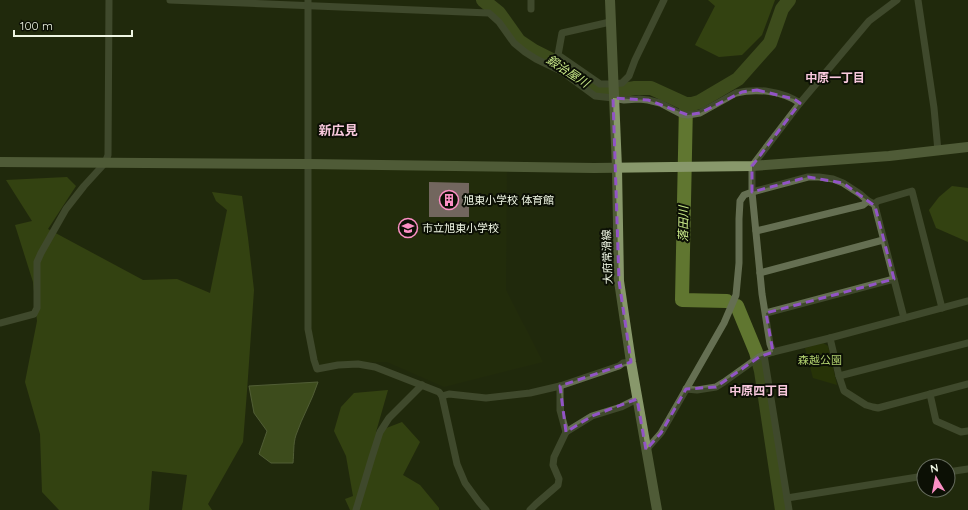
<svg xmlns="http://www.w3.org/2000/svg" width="968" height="510" viewBox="0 0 968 510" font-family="Quicksand,'Noto Sans JP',sans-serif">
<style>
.built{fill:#252f0b}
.green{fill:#2f3f01}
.forest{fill:#4b5f17}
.water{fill:#607630;stroke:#8b9c66}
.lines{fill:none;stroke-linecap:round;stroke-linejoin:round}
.river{stroke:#607630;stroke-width:14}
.building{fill:#d5b0c0}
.street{stroke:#656f52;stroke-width:7}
.secondary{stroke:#88986b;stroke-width:10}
.marked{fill:none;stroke:#9254c6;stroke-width:3;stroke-dasharray:8 5;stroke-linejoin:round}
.labels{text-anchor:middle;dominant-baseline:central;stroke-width:4;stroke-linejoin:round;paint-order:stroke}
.poi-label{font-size:11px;fill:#eef5e3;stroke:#0c1005;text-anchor:start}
.street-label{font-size:11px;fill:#eef5e3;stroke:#0c1005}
.park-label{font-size:11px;fill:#afce6d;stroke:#0c1005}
.water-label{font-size:12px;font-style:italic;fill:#caea89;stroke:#0c1005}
.neighbourhood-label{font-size:12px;font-weight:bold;fill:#f8c8dd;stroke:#0c1005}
.quarter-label{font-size:13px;font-weight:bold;fill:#f8c8dd;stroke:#0c1005}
</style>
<rect width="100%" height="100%" fill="#21290d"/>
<path class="built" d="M308,164L507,166L506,290L543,362L444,387L387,362H340L321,366L318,363L311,329Z"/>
<path class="green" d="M823,343L828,346L837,385L813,378L805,348Z"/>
<g class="forest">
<path d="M708,0H775L762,35L742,55L719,57L695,45L715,6Z"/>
<path d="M67,177L76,186L48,229L143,280L177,279L210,293L227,210L216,201L212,192L242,196L248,238L254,290L247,391L243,442L208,504L212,510H182L187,475L152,471L149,510H59L42,492L40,434L25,382L37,321L33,282L15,225L32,221L6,180Z"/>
<path d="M952,186L968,188V242L936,228L929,210L939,197Z"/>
<path d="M388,390L376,432L402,422L420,442L403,475L420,485L439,508V510H350L345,499L353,496L346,456L334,431L341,407L354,393Z"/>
</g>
<path class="water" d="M318,382C312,401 302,417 296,435C293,444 294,454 293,463H271L259,454L267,431L254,413L249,386Z"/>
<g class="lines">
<g class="river">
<path d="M483,0L499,13L519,41L534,51L558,63L594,88L606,90L618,91L635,88H651L686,104H692L699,102L738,79L770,43L782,9L789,0"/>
<path d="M686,104L682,300L727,301"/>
<path d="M737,306L756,352L761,371L782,510"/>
</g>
</g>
<path class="building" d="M429,182L469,183V217H429Z"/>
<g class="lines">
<g class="street">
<path d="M170,0L489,13L499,22L514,43L525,52L536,59L561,71L595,96L613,98L624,100L639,99L648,100L660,103L681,114L688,115L700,113L736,93C757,88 782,91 800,103"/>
<path d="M308,0V329L314,360L317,369L338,365L358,364L375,367L439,392L442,396L457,464L465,483L479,502L486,510"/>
<path d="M531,0V9"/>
<path d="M918,0L934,108L938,151"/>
<path d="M610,22L562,33L558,55L600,84H613L622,83L629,76L635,60L664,0"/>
<path d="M874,204L875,206L904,318"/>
<path d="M756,231L863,205L868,201"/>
<path d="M760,273L883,240"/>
<path d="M766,313L894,279"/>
<path d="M0,323L34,314L37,308V262L41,253L66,209L84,186L105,163L108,155L109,0"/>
<path d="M830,338L839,376L844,391L866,405L873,407L878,408L968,384"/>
<path d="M773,352L770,344L762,294L752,192L808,177H819L833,179L843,183L860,194L868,201L874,204L878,201L912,191L942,308"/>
<path d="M839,376L968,343"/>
<path d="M686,389L697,390L716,387L724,382L759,357L764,355"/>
<path d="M930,394L936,421L961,432L968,431"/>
<path d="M442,396L449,394L486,398L530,393L560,386L619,366L623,363L631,362"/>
<path d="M566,432L592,416L621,407L637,399"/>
<path d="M646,450L661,433L668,421L724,323L736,295L739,263V219L740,201L744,195L752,192V166L800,103L869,21L897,0"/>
<path d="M948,472L968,469"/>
<path d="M787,498L924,476"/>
<path d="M356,510L372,457L380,432L389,418L422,385"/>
<path d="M530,510L536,504L558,485L559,479L553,465L554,457L566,432L560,410V386"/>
<path d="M789,510L764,355L773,352L830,338L968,301"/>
</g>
<g class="secondary">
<path d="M610,0L617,168L619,281L631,362L657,510"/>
<path d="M0,162L308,164L594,168L752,166L889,156L968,147"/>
</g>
</g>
<path d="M0 0H968V510H0ZM757,90L794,99L800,103L752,166V192L808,177L843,183L875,206L894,279L766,313L773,352L759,357L716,387L686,389L661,433L646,450L637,399L592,416L566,432L560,386L631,362L619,281L613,98L648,100L688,115L700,113L742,92Z" fill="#21290d" fill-opacity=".55" fill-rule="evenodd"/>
<path class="marked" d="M757,90L794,99L800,103L752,166V192L808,177L843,183L875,206L894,279L766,313L773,352L759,357L716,387L686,389L661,433L646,450L637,399L592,416L566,432L560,386L631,362L619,281L613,98L648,100L688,115L700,113L742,92Z"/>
<defs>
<g id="building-ring" transform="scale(1)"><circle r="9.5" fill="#0c1005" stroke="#fb8fc4" stroke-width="1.5"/><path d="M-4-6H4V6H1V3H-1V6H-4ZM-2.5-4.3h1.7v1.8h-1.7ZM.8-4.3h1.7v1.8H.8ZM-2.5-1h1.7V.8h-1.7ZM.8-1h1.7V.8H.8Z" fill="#fb8fc4"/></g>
<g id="school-ring" transform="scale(1)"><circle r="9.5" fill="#0c1005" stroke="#fb8fc4" stroke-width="1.5"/><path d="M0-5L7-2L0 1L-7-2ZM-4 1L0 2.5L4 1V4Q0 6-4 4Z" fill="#fb8fc4"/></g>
</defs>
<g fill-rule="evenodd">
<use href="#building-ring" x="449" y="200"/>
<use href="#school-ring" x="408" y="228"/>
</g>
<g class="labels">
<g class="poi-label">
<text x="463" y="200">旭東小学校 体育館</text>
<text x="422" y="228">市立旭東小学校</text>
</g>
<g class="street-label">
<text transform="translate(607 257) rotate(-92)">大府常滑線</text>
</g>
<g class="park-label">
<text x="820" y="360">森越公園</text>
</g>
<g class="water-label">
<text transform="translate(568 71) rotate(33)">鍛治屋川</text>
<text transform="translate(683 224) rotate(-89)">落田川</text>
</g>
<g class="neighbourhood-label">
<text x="835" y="77">中原一丁目</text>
<text x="759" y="390">中原四丁目</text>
</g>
<g class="quarter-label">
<text x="338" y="130">新広見</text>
</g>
</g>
<g transform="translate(936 478) rotate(350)"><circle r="19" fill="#0c1005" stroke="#666c5e"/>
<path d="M0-3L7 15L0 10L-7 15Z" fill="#fb8fc4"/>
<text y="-6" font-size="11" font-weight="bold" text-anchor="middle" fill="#eef5e3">N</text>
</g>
<path d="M14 30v6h118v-6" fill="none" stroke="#eef5e3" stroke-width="2"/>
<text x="20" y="30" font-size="12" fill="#eef5e3" stroke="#0c1005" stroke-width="3" paint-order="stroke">100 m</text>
</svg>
